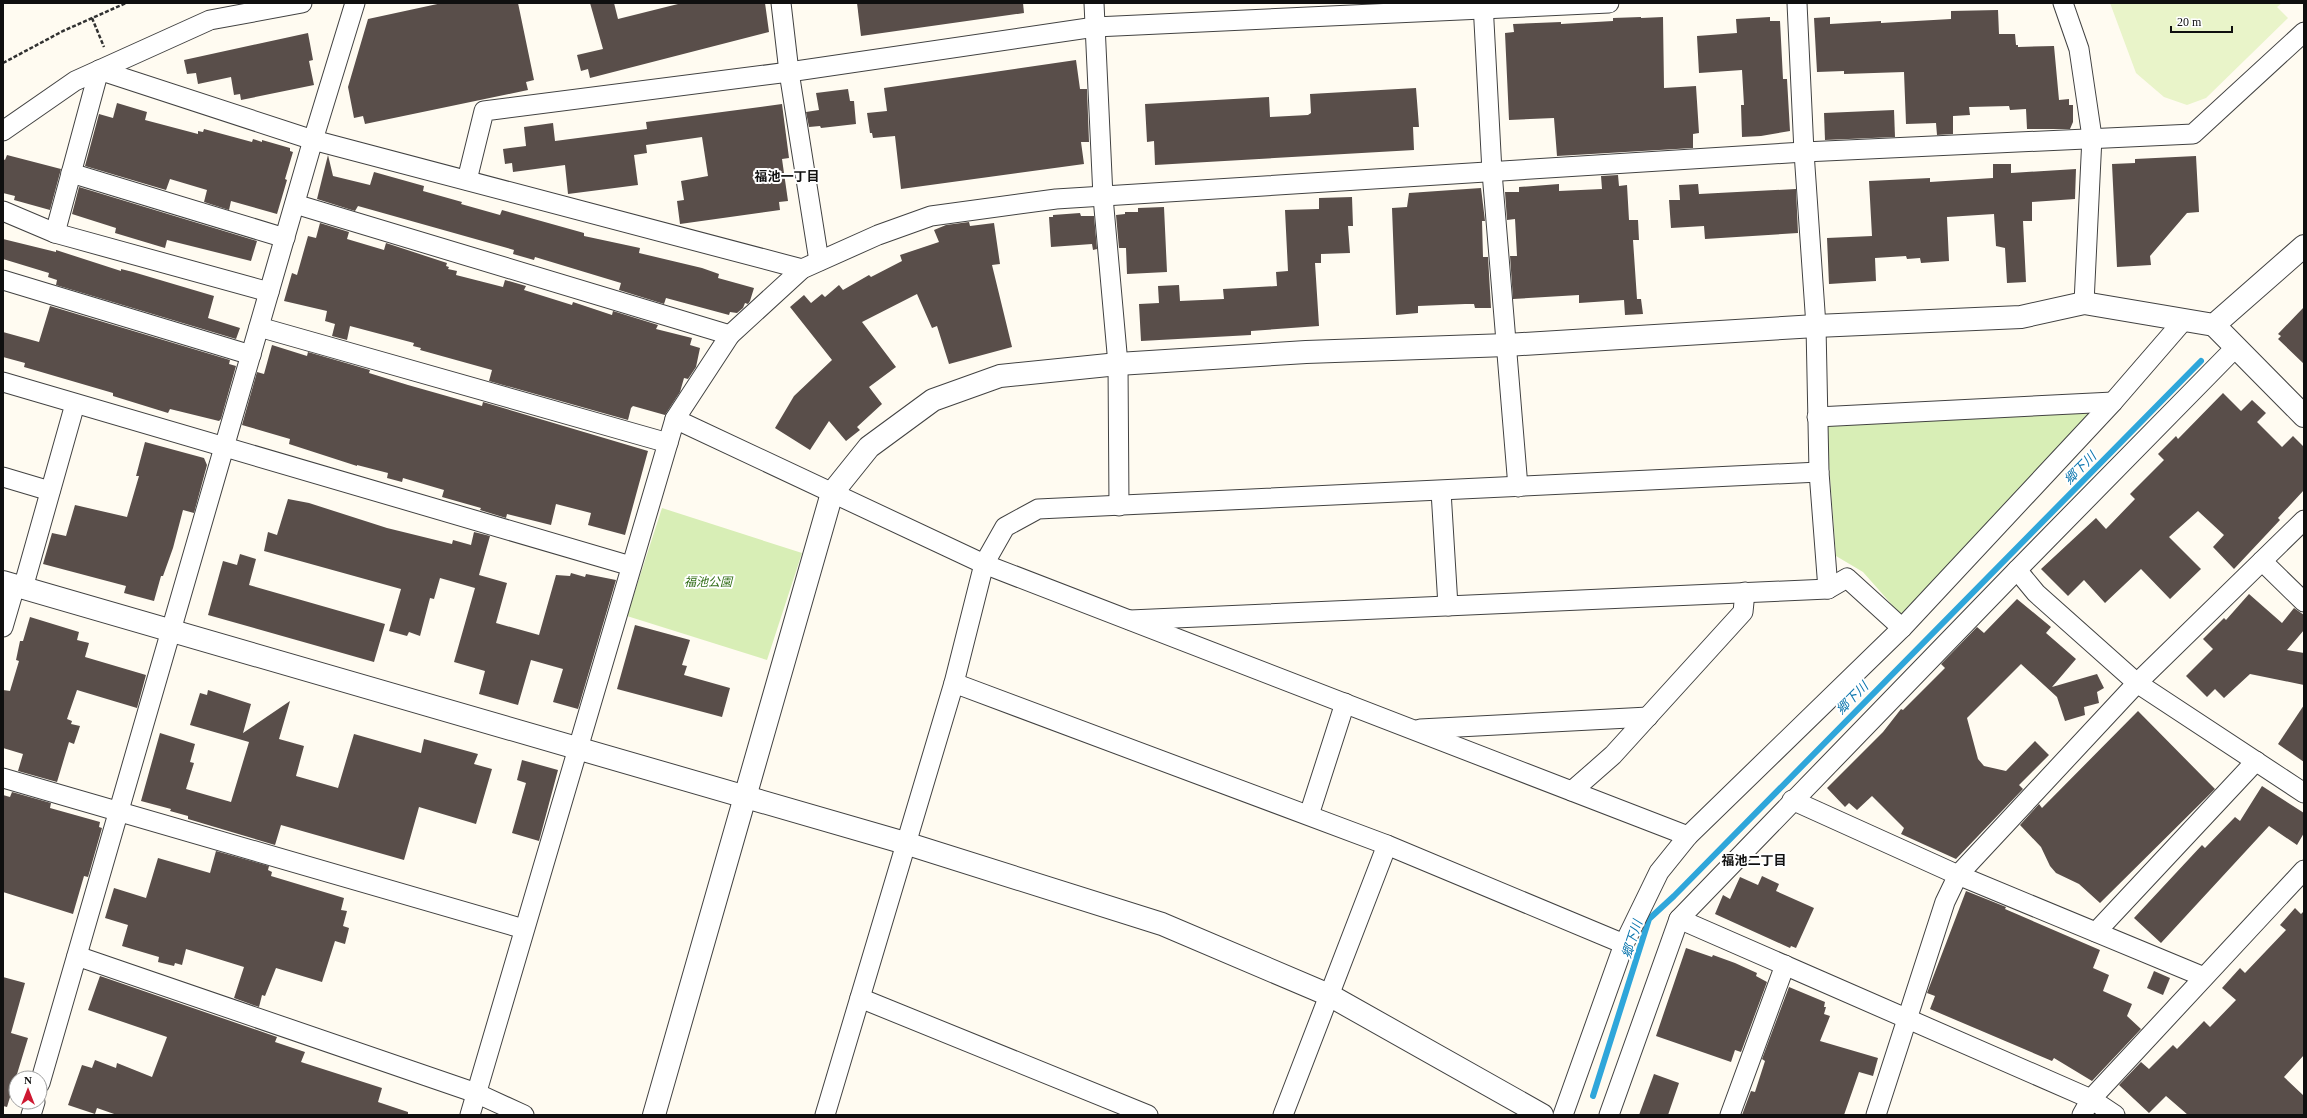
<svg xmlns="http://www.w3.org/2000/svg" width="2307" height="1118" viewBox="0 0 2307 1118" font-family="'Times New Roman','Noto Sans JP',serif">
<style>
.green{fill:#d8eeb6}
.pitch{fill:#e9f4c9}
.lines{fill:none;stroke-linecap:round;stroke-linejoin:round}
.stream{stroke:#2fa6da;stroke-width:6}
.building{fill:#594e4a}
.minor-casing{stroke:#424242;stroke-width:21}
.tertiary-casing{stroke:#424242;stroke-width:24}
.path{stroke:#313131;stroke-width:2.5;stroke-dasharray:4 2;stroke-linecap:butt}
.minor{stroke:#fff;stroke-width:19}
.tertiary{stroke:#fff;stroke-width:22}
.labels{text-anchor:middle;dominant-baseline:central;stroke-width:4;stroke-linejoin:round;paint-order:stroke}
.park-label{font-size:12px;font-style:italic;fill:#326e18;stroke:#fff}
.neighbourhood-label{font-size:13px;font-weight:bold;fill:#0f0f0f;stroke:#fff}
.water-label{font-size:13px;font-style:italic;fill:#0b76ae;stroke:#fff}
</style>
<rect width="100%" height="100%" fill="#fffbf1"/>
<g class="green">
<path d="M2092,412L1902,616L1863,572L1836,556L1826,425Z"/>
<path d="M662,508L802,553L767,660L627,616Z"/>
</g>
<path class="pitch" d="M2110,3H2282L2277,7L2288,18L2206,98L2187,105L2164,97L2136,73Z"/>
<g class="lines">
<path class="stream" d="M1593,1096L1649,919L1674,896L2201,361"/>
</g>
<g class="building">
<path d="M442,3H518L534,80L526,82L528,90L365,124L363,116L354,118L348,87L368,19Z"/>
<path d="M590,3H614L618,19L682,3H765L769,32L590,78L588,69L581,71L577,55L603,49Z"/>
<path d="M857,3H1023L1024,13L861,36Z"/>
<path d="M1998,10L1999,34H2015L2016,45H2018V47L2054,46L2059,100L2069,99V105H2073V122L2070,129H2027L2026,109L2010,110L2009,106L1969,107L1970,115L1953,116V134L1937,135L1936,123L1906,124L1904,72L1844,74V71L1817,72L1814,18L1830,17V24L1881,21V23L1951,19V11Z"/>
<path d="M1641,17V18L1663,17L1664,88L1696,86L1699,133L1693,134V148L1557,156L1554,118L1509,120L1505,33L1514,32L1513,24L1561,22V24L1613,21V18Z"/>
<path d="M1770,17V21H1780L1783,79H1787L1790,131L1761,136L1742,137L1741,105H1744L1742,70L1699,73L1697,36L1737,33L1736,19Z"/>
<path d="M308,33L313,60L309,61L314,85L241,100L240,94L234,95L231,77L198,84L196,73L187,74L184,60Z"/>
<path d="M1076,60L1080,89H1087L1089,142H1081L1084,164L901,189L895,136L873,138L872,133H870L867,113L887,111L884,88Z"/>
<path d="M1416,88L1419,127H1413L1414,150L1155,165L1154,141L1147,142L1145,104L1269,97L1270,117L1308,115L1311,113L1310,94Z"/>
<path d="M848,89L850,101H854L856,124L821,128L820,126L809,127L806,112L819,110L816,93Z"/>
<path d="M117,103L147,112L145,120L198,134V131L203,132L204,129L252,142L253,139L262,142V140L290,148V151L293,152L285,179L287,180L277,214L231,201L229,210L204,202L207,190L170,179L166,190L85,166L99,114L113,118Z"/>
<path d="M782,104L789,158L782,159L788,201L779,202L780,210L680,224L677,201L684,200L681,181L708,176L702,137L646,145L647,153L634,155L638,185L568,194L565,165L513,172L512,163L505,164L503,149L526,146L524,127L553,123L555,141L647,129L646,122Z"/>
<path d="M1894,110L1895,137L1825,140L1824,113Z"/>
<path d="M7,155L61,169L50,210L14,200L15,196L3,193V159L5,160Z"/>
<path d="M328,155L333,176L370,185L374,172L424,186L423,191L462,202L461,204L500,215L502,210L584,233V236L640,248L639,253L702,268L719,274L718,278L754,288L750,301L748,304L745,303L743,308L737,313L730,312L729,315L666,298L664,304L619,290L621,283L535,257L534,260L513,254L514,250L358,206L355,211L317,199Z"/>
<path d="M2196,156L2199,212L2187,213L2150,256L2151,265L2117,267L2112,164L2135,163V159Z"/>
<path d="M1993,164H2011V173L2076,169L2075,199L2032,202V221H2023L2026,282L2007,283L2005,248L1996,246L1994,214L1947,217L1949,261L1921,263L1920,258L1907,259L1906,256L1875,258L1876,281L1829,284L1827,238L1872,236L1869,181L1930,178V182L1993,178Z"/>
<path d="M1618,175L1619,186L1627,185L1629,220H1638L1639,240H1633L1637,299H1641L1643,314L1625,315L1624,300L1579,303V295L1513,299L1510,256H1517L1515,219L1507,220L1505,192H1519V187L1559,184V191L1602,189L1601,176Z"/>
<path d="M1698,184L1699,194L1796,189L1798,233L1705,239L1704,226L1671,228L1669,200H1680L1679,185Z"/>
<path d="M79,187L257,241L251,261L167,240L165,248L115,233L116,228L72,214Z"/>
<path d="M1481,188L1485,221H1482L1483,257H1488L1491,308H1475L1474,304H1465L1418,306V313L1396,315L1392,208L1407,207L1409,193Z"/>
<path d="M1352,197L1353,226H1348L1350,253L1321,254V263H1315L1319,326L1251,331V335L1141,341L1139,304L1159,303L1158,286L1179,285L1180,301L1224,299L1223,289L1277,286L1276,272L1288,271L1285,210L1319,209V198Z"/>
<path d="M1164,207L1167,272L1127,274L1126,248H1119L1116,215L1125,214V212H1138V208Z"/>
<path d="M1080,213L1081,216H1094L1097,249L1093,250L1092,244L1051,247L1049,217H1053V215Z"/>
<path d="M969,222L970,226L994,223L1000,264L992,265L1012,347L949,364L937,326L932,328L917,294L862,322L896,367L869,387L882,404L857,427L860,430L846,441L829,421L810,450L775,428L794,396L832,360L790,307L804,295L811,303L822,294L825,297L839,285L843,290L869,275L871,277L902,261L900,255L939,242L934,230L946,225Z"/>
<path d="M320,223L349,232L347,239L384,250L386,243L447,263L446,266L449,267L448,269L457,271L456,275L503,287L505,280L526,286L524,290L572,305L573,302L612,315L613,311L658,325L656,329L692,338L690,345L700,348L696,367L688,379L684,378L680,392L665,415L633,406L631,408L628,420L489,381L492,370L420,350L421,348L413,346L414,343L350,326L347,340L332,336L335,324L325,321L327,311L284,301L292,273L297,275L308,236L316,238Z"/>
<path d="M3,239L56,252V250L121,271V269L133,272L214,296L208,318L240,328L236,339L56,285L57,280L48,277L49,273L3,259Z"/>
<path d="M50,306L230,360L229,364L236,366L221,419L219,421L170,409L168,413L113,396V393L24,367L25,363L3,357V332L39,342Z"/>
<path d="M2304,307V364L2278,339L2281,336L2278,334Z"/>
<path d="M272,345L307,356L308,352L370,370L369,373L408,385L482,406L483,402L648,451L625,535L588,525L591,513L556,504L551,525L507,514L506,518L480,510L481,508L442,497L444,490L403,478L402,482L387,478L388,473L357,465V466L289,444L290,439L242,425L257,372L264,374Z"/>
<path d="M2223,393L2241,411L2252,400L2266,413L2257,422L2282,447L2293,436L2304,447V490L2278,518L2280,520L2234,569L2213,547L2224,535L2198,511L2169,537L2201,569L2170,599L2141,569L2105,603L2084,580L2068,596L2041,569L2096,518L2106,529L2135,499L2130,494L2164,460L2158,454L2176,436L2178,439Z"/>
<path d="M145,442L204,458L207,465L194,513L183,510L173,548L163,576H161L154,601L124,593L126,586L43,564L52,533L66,536L75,505L127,517L139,476H136Z"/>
<path d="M288,499L309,503L387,528L452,544L453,540L471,545L474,532L490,536L479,575L507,583L496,623L539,635L556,575L570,576L571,573L585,577L586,574L616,580L578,709L553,702L563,669L531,660L518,705L479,694L485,671L454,662L475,588L440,578L434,599L430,598L420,636L409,632L407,636L389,631L401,589L264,551L268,532L277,535Z"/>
<path d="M240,554L256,559L249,585L385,624L374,662L208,615L223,561L237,565Z"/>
<path d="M2249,594L2282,623L2294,608L2304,615V630L2287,650L2304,653V685L2250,674L2224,698L2215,689L2207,697L2186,676L2213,649L2203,639L2224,618L2226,620Z"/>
<path d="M2017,599L2051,627L2046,633L2076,659L2052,687L2097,674L2104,688L2097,692L2099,703L2084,707L2085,715L2065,721L2057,697L2021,664L1967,718L1978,759L1984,766L2006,771L2035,741L2049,755L2019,785L2023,789L1956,859L1901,834L1904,828L1872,796L1857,810L1849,803L1845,807L1827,788L1883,732L1901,709L1903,710L1945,668L1941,664L1977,627L1984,633Z"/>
<path d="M30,617L79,632L77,640L89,643L85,657L146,675L137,708L77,690L67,719L72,721L71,724L80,726L74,744L69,742L57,782L18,771L23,754L3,748V690L10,691L19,661L16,660L20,641H23Z"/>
<path d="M635,625L690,640L682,665L687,666L684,675L730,688L722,717L617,689Z"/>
<path d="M208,690L251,704L243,733L290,701L279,739L304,746L296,776L338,788L354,734L421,753L424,739L478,754L474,764L492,769L476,824L419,807L404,860L281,825L275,845L188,819V816L170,811L171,809L141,801L160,733L195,744L190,762L194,763L186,789L231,802L249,742L190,725L200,693L207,695Z"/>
<path d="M2304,705V762L2278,744Z"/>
<path d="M2138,711L2215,789L2100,903L2079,884L2056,873L2050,866L2041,847L2020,825L2039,804L2042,808Z"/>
<path d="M522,760L558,770L539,841L512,833L526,783L517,780Z"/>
<path d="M2262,786L2304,813V833L2297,845L2269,826L2161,943L2134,918L2202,845L2205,848L2235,817L2240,821Z"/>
<path d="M12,792L51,803L50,808L100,822L99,827L102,828L88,877L84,876L73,914L3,892V795L10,797Z"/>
<path d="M216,851L269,866L268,870L272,872L271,876L344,898L341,910L347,911L343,926L349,928L345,944L335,941L322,982L276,968L265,996L262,995L259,1007L234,998L244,967L186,949L182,965L175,963L174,966L158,962L159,957L122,946L128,925L105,918L114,888L146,898L158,858L210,873Z"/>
<path d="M1762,876L1779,884L1776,891L1814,908L1796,948L1791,946L1790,948L1715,914L1723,895L1730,899L1740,877L1758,885Z"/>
<path d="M1966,891L2006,907L2005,909L2100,950L2093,968L2109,975L2103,991L2132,1004L2127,1016L2141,1029L2092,1081L2054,1058L2052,1061L1930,1009L1935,996L1927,993Z"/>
<path d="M2295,908L2301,914L2304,911V1055L2284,1077L2304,1096V1115H2188L2166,1096L2149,1113L2119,1085L2141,1062L2149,1069L2173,1045L2177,1049L2204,1021L2210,1027L2236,1000L2222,988L2240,968L2245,973L2286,930L2280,925Z"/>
<path d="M1686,948L1712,957L1713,955L1735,963L1757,973L1756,976L1767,982L1741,1052L1735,1050L1731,1062L1656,1036Z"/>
<path d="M2154,971L2170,978L2163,995L2147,988Z"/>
<path d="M100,976L277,1037L275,1042L305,1052L301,1062L382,1088L378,1102L408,1112V1115H117L97,1108L95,1114L68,1105L82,1065L92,1068L95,1060L116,1068L117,1063L152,1077L167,1037L88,1010Z"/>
<path d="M3,977L25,983L11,1033L28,1038L7,1107L3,1106Z"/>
<path d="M1789,987L1825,1002L1824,1007H1826L1824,1014L1830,1016L1820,1041L1878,1058L1873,1076L1859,1072L1844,1115H1742L1751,1091L1755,1092L1765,1061L1762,1059Z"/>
<path d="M1654,1074L1679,1083L1668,1115H1639Z"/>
</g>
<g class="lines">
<g class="minor-casing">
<g id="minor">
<path d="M781,3L789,72L819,261"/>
<path d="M1094,3L1103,197L1118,364L1119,506"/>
<path d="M1483,3L1492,172L1518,487"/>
<path d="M1797,3L1804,152L1816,326L1819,472"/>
<path d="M2063,3L2079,49L2092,137L2084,303"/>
<path d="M3,131L75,81L210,20L302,3"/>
<path d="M71,173L285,238"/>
<path d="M467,180L484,111L789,72L1095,27L1609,3"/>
<path d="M295,204L730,335"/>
<path d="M3,211L55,233L269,292"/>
<path d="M55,233L99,70L313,140L355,3"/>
<path d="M3,280L251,355"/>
<path d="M259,327L668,443"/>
<path d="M3,382L631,566"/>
<path d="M1817,417L2113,402"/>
<path d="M675,419L984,564L1688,836"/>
<path d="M3,477L50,491"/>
<path d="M1441,491L1448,606"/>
<path d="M2262,561L2304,602"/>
<path d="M2017,570L2036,593L2137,683L2304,793"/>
<path d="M23,588L75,404"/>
<path d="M1828,589L1847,578L1902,628"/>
<path d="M3,627L15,586"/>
<path d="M954,683L984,564L1005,527L1038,509L1819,472L1828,589L1130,620"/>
<path d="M1420,729L1648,717"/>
<path d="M3,778L524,929"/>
<path d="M1572,791L1613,755L1743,612L1745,592"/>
<path d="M1792,800L1958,875L2204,977"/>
<path d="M1309,815L1345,703"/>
<path d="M1679,919L2091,1099L2115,1115"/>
<path d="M2096,932L2256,761"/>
<path d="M77,956L476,1093L524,1115"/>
<path d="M860,998L1148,1115"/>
<path d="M40,1083L313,140L802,269"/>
<path d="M31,1115L35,1102"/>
<path d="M470,1115L675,419L730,335L802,269L878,235L931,216L1056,199L1804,152L2193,134L2304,32"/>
<path d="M825,1115L954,683L1387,845L1624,944"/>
<path d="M1283,1115L1387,845"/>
<path d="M1563,1115L1624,944L1659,872L1688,836L1902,628L2113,402L2184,320"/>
<path d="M1609,1115L1679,919L2017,570L2236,347"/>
<path d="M1730,1115L1785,965"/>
<path d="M1876,1115L1945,902L1958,875L2137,683L2304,520"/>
<path d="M2082,1115L2091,1099L2304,870"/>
</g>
</g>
<g class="tertiary-casing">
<g id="tertiary">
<path d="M2214,325L2304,416"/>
<path d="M3,582L905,843L1162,924L1329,995L1542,1115"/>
<path d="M654,1115L832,493L869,447L933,400L1000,376L1118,364L1306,352L1507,345L1816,326L2021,317L2084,303L2214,325L2304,246"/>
</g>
</g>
<g class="path">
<path d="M92,18L104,47"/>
<path d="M3,63L63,31L126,3"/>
</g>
<use href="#minor" class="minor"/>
<use href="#tertiary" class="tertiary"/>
</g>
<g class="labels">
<g class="park-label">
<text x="708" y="582">福池公園</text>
</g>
<g class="neighbourhood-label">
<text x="787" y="176">福池一丁目</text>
<text x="1754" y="860">福池二丁目</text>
</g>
<g class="water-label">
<text transform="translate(2080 468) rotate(-45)">郷下川</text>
<text transform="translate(1852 698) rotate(-45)">郷下川</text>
<text transform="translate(1632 939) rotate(-72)">郷下川</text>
</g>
</g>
<rect width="2307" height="1118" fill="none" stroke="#0f0f0f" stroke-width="8"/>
<g transform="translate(28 1090)"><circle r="19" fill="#ffffff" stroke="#9f9f9f"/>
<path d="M0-3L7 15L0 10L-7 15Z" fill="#ce1831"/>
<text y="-6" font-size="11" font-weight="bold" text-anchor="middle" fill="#0f0f0f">N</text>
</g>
<path d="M2171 26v6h61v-6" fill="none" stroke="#0f0f0f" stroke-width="2"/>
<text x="2177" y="26" font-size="12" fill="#0f0f0f" stroke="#ffffff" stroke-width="3" paint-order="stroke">20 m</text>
</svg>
